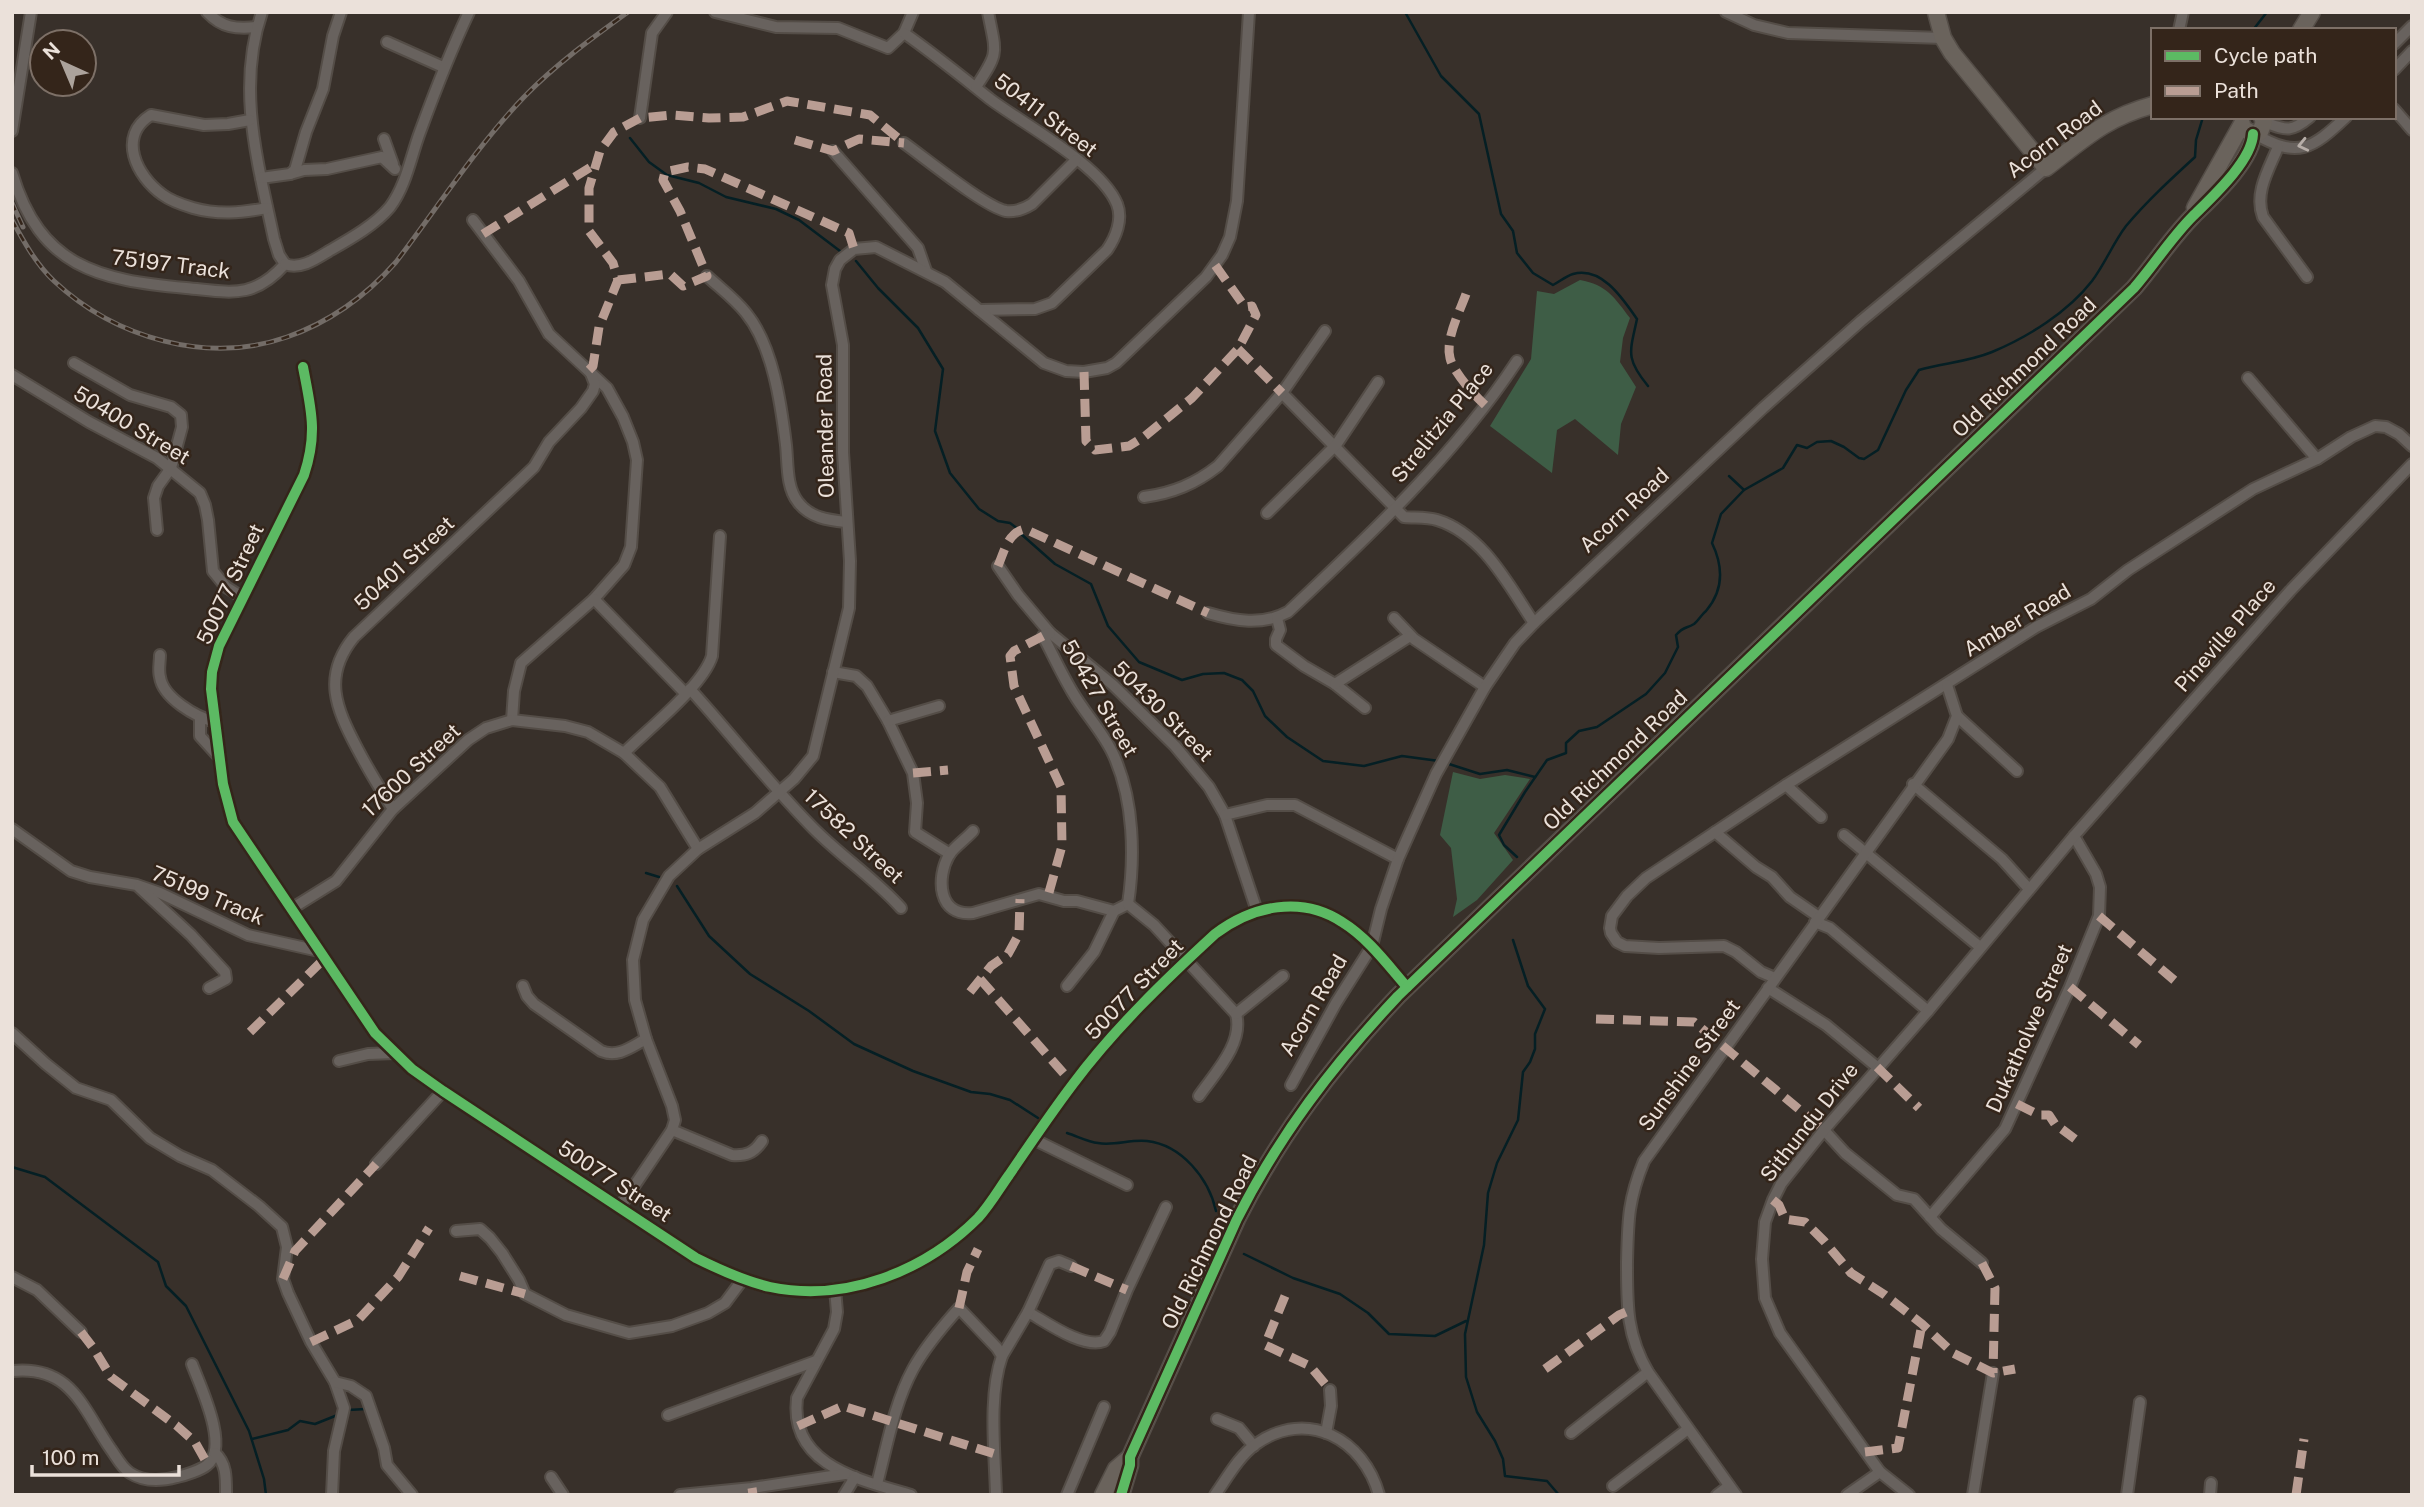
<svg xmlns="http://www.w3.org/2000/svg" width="2424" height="1507" viewBox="0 0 2424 1507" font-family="'Public Sans',sans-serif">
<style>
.green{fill:#3e5d46}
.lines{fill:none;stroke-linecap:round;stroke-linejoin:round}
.stream{stroke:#051f24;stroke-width:2.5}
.street-casing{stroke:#544d47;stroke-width:14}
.secondary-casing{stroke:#544d47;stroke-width:19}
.street{stroke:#68625e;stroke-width:10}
.secondary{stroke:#6a635c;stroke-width:16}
.rail-casing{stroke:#736c67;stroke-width:5}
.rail{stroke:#34251a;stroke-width:2.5;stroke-dasharray:8;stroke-linecap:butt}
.quiet{stroke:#b99d93;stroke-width:9;stroke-dasharray:18 9;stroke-linecap:butt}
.cycleway-casing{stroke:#34251a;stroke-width:15}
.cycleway{stroke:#5cba63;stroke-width:10}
.oneway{stroke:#b7aea8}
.labels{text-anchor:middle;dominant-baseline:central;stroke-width:5;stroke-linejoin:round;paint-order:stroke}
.street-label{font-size:21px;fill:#ebe1da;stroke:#34251a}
</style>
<rect width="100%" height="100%" fill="#38302a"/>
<g class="green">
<path d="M1580,280C1607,285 1614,297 1630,318L1623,338L1620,362L1636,387L1621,424L1618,455L1575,419L1557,430L1552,473L1490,426L1531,359L1537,291L1554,294Z"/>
<path d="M1453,772L1480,779L1505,775L1530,779L1494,833L1513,860L1477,900L1453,917L1457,899L1451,848L1440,835Z"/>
</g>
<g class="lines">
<g class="stream">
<path d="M1405,12L1441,76L1479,114L1501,214L1513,231L1517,253L1533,273L1553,285C1559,282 1566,276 1573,274C1602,266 1623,299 1637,319C1630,352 1625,358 1648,386"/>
<path d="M2253,30L2267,12"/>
<path d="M630,138L649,162L667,175L699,183L726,197L776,209L799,220L840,251"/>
<path d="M856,261L878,288L918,328L943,369L935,431L950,473L979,509L998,521L1010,523L1018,529"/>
<path d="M1729,476L1744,490"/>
<path d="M1020,533L1055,564L1091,584L1108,626L1139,662L1182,680L1203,674L1224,673L1242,680L1253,691L1265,716L1287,737L1323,761L1364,766L1402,756L1439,761"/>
<path d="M1446,763L1480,774L1507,770L1535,777"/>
<path d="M1517,857L1504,845L1499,835L1525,792L1547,760L1566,753V743L1579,731L1597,727L1646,694L1665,673L1678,647L1676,635C1684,626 1686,629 1694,624C1698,621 1702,614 1706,611C1724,590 1723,566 1712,543L1721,514L1744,490L1783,468L1797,445L1807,448L1817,442L1831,441L1844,447L1859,458L1864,459L1878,450L1906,390L1919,370C1943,363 1968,362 1992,352C2028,337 2068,312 2092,281C2105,264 2113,243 2126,226C2147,201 2171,179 2195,157L2196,140L2203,117"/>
<path d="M646,873L659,877"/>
<path d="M677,886L709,936L750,974L809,1011L854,1044L913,1071L971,1092L990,1094L1010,1100L1038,1118"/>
<path d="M1513,940L1528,986L1545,1009L1535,1034V1049L1530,1062L1523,1072L1518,1120L1497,1163L1488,1193L1484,1245L1465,1334L1466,1377L1477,1412L1495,1441L1503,1459L1505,1476L1547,1481L1559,1495"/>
<path d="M1067,1133C1077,1136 1088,1142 1098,1143C1114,1146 1131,1139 1147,1141C1182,1145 1209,1179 1216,1211"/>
<path d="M12,1167L45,1177L158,1262L166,1286L186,1306L249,1431L264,1479L266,1495"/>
<path d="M1244,1254L1293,1278L1340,1294L1368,1313L1389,1334L1435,1336L1466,1321"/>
<path d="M348,1410L366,1409"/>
<path d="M252,1439L288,1430L300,1421L315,1424L340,1414"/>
</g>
<g class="street-casing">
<g id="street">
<path d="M207,12C222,28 236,29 257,27"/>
<path d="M262,12C236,88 258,163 274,239L279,255L285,264"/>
<path d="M715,12L776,27L838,28L888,48L904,33L913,12"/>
<path d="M1726,12L1754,25L1788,33L1943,38"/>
<path d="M2179,30L2183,12"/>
<path d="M904,33C934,54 961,76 990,99C1023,124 1101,165 1117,204C1123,219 1116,237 1107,250L1052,303L1035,309L979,310"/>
<path d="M387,42L443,67"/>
<path d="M2394,44L2412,26"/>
<path d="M2394,70L2412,51"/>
<path d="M976,87C1000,51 996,54 988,12"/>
<path d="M2394,109L2412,130"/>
<path d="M640,118L652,33L667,12"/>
<path d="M250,120L228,124L204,125L151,115C117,136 136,176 163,195C171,201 183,205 193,208C218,215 241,213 267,208"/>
<path d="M2264,122C2286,130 2291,133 2310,117"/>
<path d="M12,131L31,12"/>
<path d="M2255,134C2298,159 2312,149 2346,117"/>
<path d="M384,139L393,164"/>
<path d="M904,143C925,158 985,207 1006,211C1015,212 1024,209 1032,204L1076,160"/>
<path d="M2278,147C2269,169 2254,193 2263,217L2307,277"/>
<path d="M833,151L918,248L926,271"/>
<path d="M12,173C40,267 98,280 186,288C230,292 253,300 285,264"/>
<path d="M290,174L304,170L327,169L382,157L395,169"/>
<path d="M261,178L290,174L295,170L306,132L323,89L333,36L341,12"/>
<path d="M473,220L519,281L549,334L607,388L623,417L633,442L637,460L631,547L624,565L594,599L521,663L514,691L512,720"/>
<path d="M285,264C300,270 316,259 329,251C350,239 375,225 390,207C406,186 411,156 420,132C435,91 450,52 469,12"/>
<path d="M707,276C720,288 735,299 746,313C773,346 781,404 786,445C788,463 786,487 798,502C810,518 828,520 846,522"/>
<path d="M74,363L130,395L171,407L181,415L182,427L171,468L158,486L154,498L157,530"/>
<path d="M303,367C311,409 318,433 304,475L219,646L212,672L211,689L223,784L233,822L375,1033L412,1069L443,1091L696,1258C720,1270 744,1281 770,1287C846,1303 925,1271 978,1218C990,1205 999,1189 1009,1175C1030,1144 1051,1113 1073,1084C1114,1029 1165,980 1215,934C1252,906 1301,895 1342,922C1368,938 1387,964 1407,987"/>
<path d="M12,375L89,422L157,458L200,493L205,505L208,520L213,571L226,587L242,597"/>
<path d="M2248,378L2317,459"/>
<path d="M1282,393L1404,517C1414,518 1427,517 1437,520C1483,534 1509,586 1534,623"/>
<path d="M1144,497C1173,493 1195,484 1218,466L1282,393L1325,331"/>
<path d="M1267,513L1336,445L1378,382"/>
<path d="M998,566L1018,595L1050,633L1113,685L1175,746L1209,787L1225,815L1257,911"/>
<path d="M594,599L685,693"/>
<path d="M1208,613C1235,621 1262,626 1288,612C1370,535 1455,455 1517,361"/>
<path d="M1277,618L1280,630L1276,639V645L1304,666L1335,684L1365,708"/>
<path d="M1394,618L1414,639L1485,687"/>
<path d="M1050,633L1043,636C1053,655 1062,675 1073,693C1086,715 1104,733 1114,756C1134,801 1135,857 1128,904"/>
<path d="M160,655C160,662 158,670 160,677C163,698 196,717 215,722"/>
<path d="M833,672L856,676L867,686L888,721L913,773L917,803L915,832L950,854"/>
<path d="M1335,684L1410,636"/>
<path d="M690,689C732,735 770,785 814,829C842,857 875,879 901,908"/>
<path d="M1957,716L2017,771"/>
<path d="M200,718V736L219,757"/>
<path d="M888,721L939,706"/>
<path d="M624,753C647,730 703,686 712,656L720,536"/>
<path d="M1913,784L2002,859L2029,889"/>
<path d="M1786,785L1821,817"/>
<path d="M393,809C380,789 368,769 357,748C336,708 322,676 354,637L534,467L549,442L581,408L593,391L595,384L590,371"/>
<path d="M1225,815L1267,805H1295L1398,859"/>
<path d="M12,829L71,871L90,877L137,885L160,893L248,935L319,951"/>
<path d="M973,831C966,839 954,847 949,855C936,878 938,917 973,913L1039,894L1064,901H1077L1114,911L1128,904"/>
<path d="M1715,832L1756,867L1772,877L1790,897L1819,917"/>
<path d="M1844,835L1980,947"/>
<path d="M139,887L191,935L225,972L226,979L209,988"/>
<path d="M1128,904L1154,925L1236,1014C1244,1043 1215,1073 1199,1096"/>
<path d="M291,909L336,881L393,809L468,740L486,728L512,720L565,726L588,732L624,753L660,787L698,849"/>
<path d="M1815,922L1830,928L1928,1011"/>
<path d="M1775,978L1761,972L1736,952L1724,946L1659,948L1625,946L1617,942L1611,933L1610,928L1612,916L1627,896L1646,878L1786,785L2036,627L2091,599L2128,570L2253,489L2317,459L2351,437L2375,426L2386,427L2399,434L2412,446"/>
<path d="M523,986L527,996L534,1004L601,1051C618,1058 631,1047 646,1039"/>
<path d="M1067,986L1094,952L1114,911"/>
<path d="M1768,988L1826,1025L1877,1067"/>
<path d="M1236,1014L1283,976"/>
<path d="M12,1033L46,1064L76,1088L111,1100L150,1138L180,1156L212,1170L259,1206L282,1227L287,1247L283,1279L288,1293L311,1342L335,1382L344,1408L334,1451L332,1495"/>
<path d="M339,1061L368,1054L395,1053"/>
<path d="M1291,1085L1336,1003L1372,946L1381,909L1398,859L1436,774L1485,687L1515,643L1534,623L1763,408L1861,321L2046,168"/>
<path d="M672,1130L732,1155C746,1156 754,1153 762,1141"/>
<path d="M1824,1130L1845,1153L1897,1195L1914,1199L1941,1229L1982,1263"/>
<path d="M1033,1139L1127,1185"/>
<path d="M376,1164L443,1091"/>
<path d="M620,1207L672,1130L675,1120L672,1106L646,1039L635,1000L633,960L643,920L669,876L698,849L755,813L794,779L813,756L849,608L850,561L843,452V345L832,285L835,269L840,260L854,249L876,247L945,282L1044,363L1066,371L1084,372L1107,368L1116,363L1206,277L1222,255L1230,237L1237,201L1249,12"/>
<path d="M1930,1217L2005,1129L2070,987L2099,916L2100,887L2096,874L2074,836"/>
<path d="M456,1231L480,1229L490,1238L502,1253L519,1280L525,1294L566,1315L629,1333L672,1326L708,1313L725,1303L743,1279"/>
<path d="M12,1277L37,1290L81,1332"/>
<path d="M835,1289L837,1312L834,1329L797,1398C789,1466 861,1480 911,1495"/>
<path d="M1028,1312C1046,1322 1083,1349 1104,1341L1110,1332L1127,1290L1166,1207"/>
<path d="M1002,1356L1028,1312L1050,1264L1059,1261L1071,1266"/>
<path d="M12,1371C71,1365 82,1407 110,1448C116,1456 121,1467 130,1473C144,1482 162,1481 177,1477C186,1475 201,1470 207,1465C230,1447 200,1386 192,1364"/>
<path d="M335,1382L351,1386L366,1396L384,1448L387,1465L412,1495"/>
<path d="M668,1415L816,1361"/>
<path d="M1217,1419L1239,1428L1254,1446"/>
<path d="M1326,1433L1331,1406L1330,1390"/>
<path d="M1571,1433L1648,1372"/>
<path d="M215,1453C227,1464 226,1479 226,1495"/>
<path d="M551,1477L563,1495"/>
<path d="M877,1484C887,1446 894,1404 913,1369C925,1347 942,1327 959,1308L997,1348L1002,1356C988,1396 995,1452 996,1495"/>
<path d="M1613,1486L1688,1429"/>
<path d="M680,1495L752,1488L845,1474"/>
<path d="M844,1495L855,1477"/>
<path d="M1067,1495L1104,1407"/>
<path d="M1215,1495C1227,1478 1239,1456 1256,1444C1307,1408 1364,1439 1379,1495"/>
<path d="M1717,1495L1729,1486"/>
<path d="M1736,1495L1648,1372C1626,1334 1627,1304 1627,1262C1628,1220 1628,1200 1644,1161L1948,739L1957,716L1947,685"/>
<path d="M1847,1495L1880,1472"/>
<path d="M1909,1495L1880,1472L1780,1333L1765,1298L1762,1259L1765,1222L1773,1200L1781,1184L1824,1130L1928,1011L2074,836L2290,591L2412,464"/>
<path d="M1973,1495L1993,1373"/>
<path d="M2127,1495L2140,1402"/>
<path d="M2210,1495L2211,1483"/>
</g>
</g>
<g class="secondary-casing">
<g id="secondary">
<path d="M1936,12L1943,38L1952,53L2046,168C2084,139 2105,118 2153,105"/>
<path d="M2301,30L2312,12"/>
<path d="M2244,129L2253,134L2260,132L2264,122L2262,117"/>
<path d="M2195,208L2242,124"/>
<path d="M1103,1495L1116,1469L1130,1457"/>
<path d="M1121,1495L1130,1465V1457L1237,1219C1280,1134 1333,1065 1398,996L2134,288C2154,265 2171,238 2193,216C2211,198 2252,161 2253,134"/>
</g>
</g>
<use href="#street" class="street"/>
<use href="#secondary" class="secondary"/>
<g class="rail-casing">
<g id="rail">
<path d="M12,203L23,227"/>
<path d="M12,220C24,242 36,264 54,281C115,338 207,365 287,337C330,322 366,296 396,262C438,207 476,147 524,97C555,65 592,38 628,12"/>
</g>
</g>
<use href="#rail" class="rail"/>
<g class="quiet">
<path d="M795,140L833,151L859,139L904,143"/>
<path d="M483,234L594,165"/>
<path d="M618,280L670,274L683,286L707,276L680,211L663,180L665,172L688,167L705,169L849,233L854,249"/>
<path d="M1466,294C1460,311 1445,339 1450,358C1453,372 1475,396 1486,406"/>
<path d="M1238,349L1282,393"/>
<path d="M589,370L593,366L599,327L618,280L613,263L589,231V188L600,151L614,132L640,118L672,115L709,118L743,117L787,101L870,115L904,143"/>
<path d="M1084,372L1086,441L1095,450L1129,446L1145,436L1192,398L1238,349L1256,315L1252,306L1245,307L1215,265"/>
<path d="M998,566C1004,552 1008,532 1025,529L1208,613"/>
<path d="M1043,636L1014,651L1010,656L1014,686L1061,787L1062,846L1048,896"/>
<path d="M913,773L948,770"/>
<path d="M2099,916L2181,986"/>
<path d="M980,979L1073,1084"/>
<path d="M2070,987L2139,1045"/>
<path d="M970,992L991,966L1008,954L1019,934L1020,899"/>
<path d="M1596,1019L1694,1022L1824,1130"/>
<path d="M250,1032L324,959"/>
<path d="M1877,1067L1919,1108"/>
<path d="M2017,1104L2039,1115H2049L2055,1124L2075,1139"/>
<path d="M1773,1200L1779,1205L1785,1219L1805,1222L1824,1241L1851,1273L1885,1295L1922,1324L1953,1353L1993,1373L2015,1369"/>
<path d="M1982,1263L1995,1288L1993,1373"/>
<path d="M1071,1266L1127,1290"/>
<path d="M460,1276L525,1294"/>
<path d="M283,1279L295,1251L376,1164"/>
<path d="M1285,1296L1265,1345L1310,1366L1330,1390"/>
<path d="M959,1308L967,1272L978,1249"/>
<path d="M81,1332L94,1349L111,1377L177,1426L195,1442L208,1465"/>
<path d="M311,1342L358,1320L398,1277L429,1228"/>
<path d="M1545,1369L1619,1315L1626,1312"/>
<path d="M798,1426L843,1406L995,1454"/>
<path d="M1865,1452L1898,1448L1922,1324"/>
<path d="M752,1488L753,1495"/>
<path d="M2296,1495L2304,1439"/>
</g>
<g class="cycleway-casing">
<g id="cycleway">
<path d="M303,367C311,409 318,433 304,475L219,646L212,672L211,689L223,784L233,822L375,1033L412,1069L443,1091L696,1258C720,1270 744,1281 770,1287C846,1303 925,1271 978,1218C990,1205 999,1189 1009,1175C1030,1144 1051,1113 1073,1084C1114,1029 1165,980 1215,934C1252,906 1301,895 1342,922C1368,938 1387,964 1407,987"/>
<path d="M1121,1495L1130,1465V1457L1237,1219C1280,1134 1333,1065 1398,996L2134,288C2154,265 2171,238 2193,216C2211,198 2252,161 2253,134"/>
</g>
</g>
<use href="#cycleway" class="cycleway"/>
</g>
<defs><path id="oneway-chevron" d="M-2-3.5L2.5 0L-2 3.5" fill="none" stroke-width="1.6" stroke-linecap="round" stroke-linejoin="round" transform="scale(1.75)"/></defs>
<use class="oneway" href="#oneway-chevron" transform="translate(2303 145) rotate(167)"/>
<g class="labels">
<g class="street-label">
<text transform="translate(1046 115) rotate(37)">50411 Street</text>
<text transform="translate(2054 139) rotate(-37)">Acorn Road</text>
<text transform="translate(171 264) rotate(7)">75197 Track</text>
<text transform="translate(2024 367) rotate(-44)">Old Richmond Road</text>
<text transform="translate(1442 422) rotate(-51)">Strelitzia Place</text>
<text transform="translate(132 425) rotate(31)">50400 Street</text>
<text transform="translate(825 426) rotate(-91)">Oleander Road</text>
<text transform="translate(1624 510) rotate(-43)">Acorn Road</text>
<text transform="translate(404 563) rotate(-43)">50401 Street</text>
<text transform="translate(230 584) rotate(-65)">50077 Street</text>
<text transform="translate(2017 620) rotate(-31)">Amber Road</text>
<text transform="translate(2225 635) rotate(-49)">Pineville Place</text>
<text transform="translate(1100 698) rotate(60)">50427 Street</text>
<text transform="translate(1163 711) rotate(45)">50430 Street</text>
<text transform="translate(1615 760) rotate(-44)">Old Richmond Road</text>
<text transform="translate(411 770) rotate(-43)">17600 Street</text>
<text transform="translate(854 836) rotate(43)">17582 Street</text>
<text transform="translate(208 895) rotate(23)">75199 Track</text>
<text transform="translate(1134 989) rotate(-46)">50077 Street</text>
<text transform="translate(1313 1005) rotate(-60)">Acorn Road</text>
<text transform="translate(2029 1028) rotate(-66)">Dukatholwe Street</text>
<text transform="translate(1689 1065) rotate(-54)">Sunshine Street</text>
<text transform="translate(1809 1122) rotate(-52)">Sithundu Drive</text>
<text transform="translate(615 1181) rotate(33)">50077 Street</text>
<text transform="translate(1209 1242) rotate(-64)">Old Richmond Road</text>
</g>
</g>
<rect width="2424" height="1507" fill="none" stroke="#ebe1da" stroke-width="28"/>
<rect x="2151" y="28" width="245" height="91" fill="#34251a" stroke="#7d7067" stroke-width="2"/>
<rect x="2165" y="51" width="35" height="10" fill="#5cba63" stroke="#7d7067" stroke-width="2"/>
<text x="2214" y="63" font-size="21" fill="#ebe1da">Cycle path</text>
<rect x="2165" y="86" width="35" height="10" fill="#b99d93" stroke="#7d7067" stroke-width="2"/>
<text x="2214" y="98" font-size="21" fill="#ebe1da">Path</text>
<g transform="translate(63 63) rotate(316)"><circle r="33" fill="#34251a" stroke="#7d7067" stroke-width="2"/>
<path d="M0-5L12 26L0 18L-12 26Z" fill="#aca39c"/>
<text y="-10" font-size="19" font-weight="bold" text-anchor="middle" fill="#ebe1da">N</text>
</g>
<path d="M32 1465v10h147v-10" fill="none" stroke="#ebe1da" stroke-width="3.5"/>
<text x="42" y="1465" font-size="21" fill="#ebe1da" stroke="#34251a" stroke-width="5" paint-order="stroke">100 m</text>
</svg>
